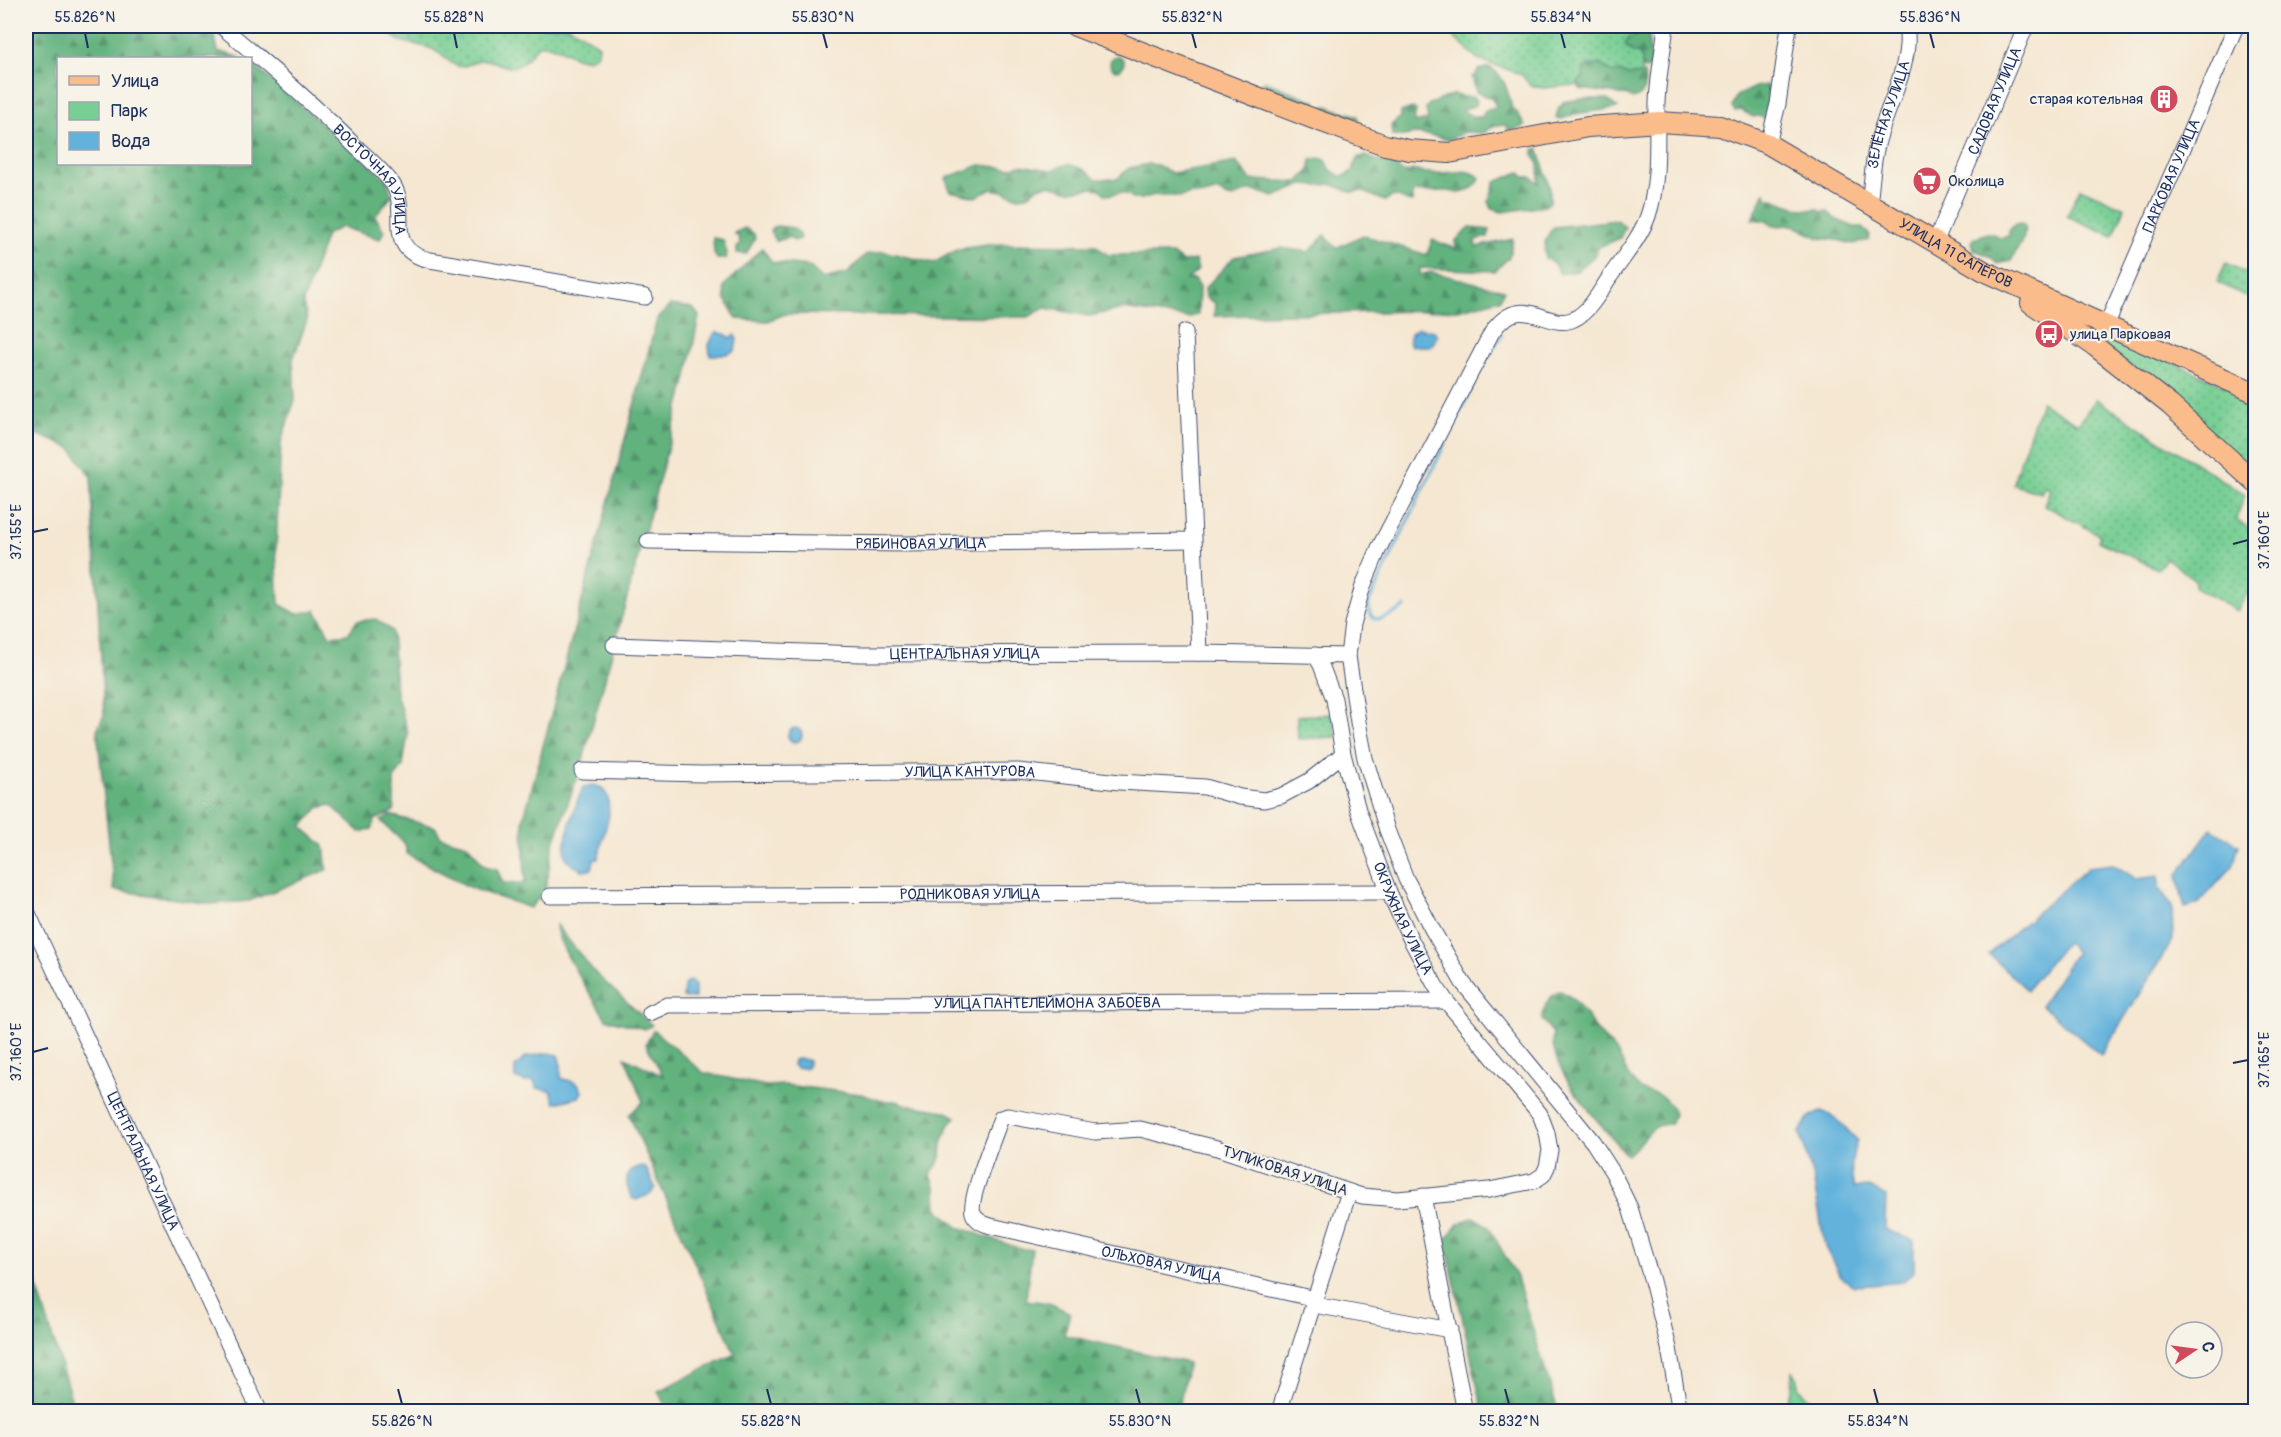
<svg xmlns="http://www.w3.org/2000/svg" width="2281" height="1437" viewBox="0 0 2281 1437" font-family="Pangolin,sans-serif">
<style>
.green{fill:url(#green-dots);stroke:#4a7f79;stroke-width:1.5}
.forest{fill:url(#forest-firs);stroke:#3e706e;stroke-width:1.5}
.wetland{fill:url(#wetland-marsh);stroke:#4a7f79;stroke-width:1.5}
.water{fill:#62b2dc;stroke:#3e709d;stroke-width:1.5}
.lines{fill:none;stroke-linecap:round;stroke-linejoin:round}
.stream{stroke:#62b2dc;stroke-width:3}
.minor-casing{stroke:#3c4b6f;stroke-width:17}
.major-casing{stroke:#3c4b6f;stroke-width:22}
.minor{stroke:#fff;stroke-width:15}
.major{stroke:#fabc8b;stroke-width:20}
.ticks{fill:none;stroke:#1b2f5e;stroke-width:2}
.labels{text-anchor:middle;dominant-baseline:central;stroke-width:4.5;stroke-linejoin:round;paint-order:stroke}
.poi-label{font-size:15px;fill:#1b2f5e;stroke:#f7f3e8;text-anchor:start}
.street-label{font-size:15px;fill:#1b2f5e;stroke:#f7f3e8}
.neatline{fill:none;stroke:#1b2f5e;stroke-width:2}
.ticks-label{font-size:15px;text-anchor:middle;fill:#1b2f5e}
</style>
<defs>
<pattern id="green-dots" width="8" height="8" patternUnits="userSpaceOnUse" patternTransform="scale(1.5)"><rect width="8" height="8" fill="#78cf94"/><path d="M2 2h.1M6 6h.1" fill="none" stroke="#62a87c" stroke-width="1.8" stroke-linecap="round"/></pattern>
<pattern id="forest-firs" width="22" height="20" patternUnits="userSpaceOnUse" patternTransform="scale(1.5)"><rect width="22" height="20" fill="#62b27e"/><path d="M5 1l3.5 6h-7zM16 11l3.5 6h-7z" fill="#50916a"/></pattern>
<pattern id="wetland-marsh" width="20" height="14" patternUnits="userSpaceOnUse" patternTransform="scale(1.5)"><rect width="20" height="14" fill="#78cf94"/><path d="M1 5h8M5 5V1M11 12h8M15 12V8" fill="none" stroke="#62a87c"/></pattern>
</defs>
<rect width="100%" height="100%" fill="#f7f3e8"/>
<filter id="ink" filterUnits="userSpaceOnUse"><feTurbulence type="fractalNoise" baseFrequency=".0167" numOctaves="2"/><feDisplacementMap in="SourceGraphic" scale="12" xChannelSelector="R" yChannelSelector="G"/><feConvolveMatrix kernelMatrix="1 2 1 2 8 2 1 2 1" color-interpolation-filters="sRGB"/></filter>
<filter id="wash" filterUnits="userSpaceOnUse"><feTurbulence type="fractalNoise" baseFrequency=".008" numOctaves="4" result="noise"/><feDisplacementMap in="SourceGraphic" scale="24" xChannelSelector="R" yChannelSelector="G"/><feGaussianBlur stdDeviation="1.35" result="paint"/><feColorMatrix in="noise" values="0 0 0 0 0 0 0 0 0 0 0 0 0 0 0 0 0 1.4 0 .05"/><feComposite in="paint" operator="in"/></filter>
<g filter="url(#wash)">
<rect width="100%" height="100%" fill="#f5e7d1"/>
<g class="green">
<path d="M387,26H569L599,45L598,54C576,70 562,41 538,45C532,52 527,61 519,65C504,71 496,59 483,60C474,60 466,69 457,66C449,63 442,54 434,50C415,40 399,49 386,28Z"/>
<path d="M1441,26H1649L1639,85H1576L1543,88L1530,85L1521,74L1479,60Z"/>
<path d="M2080,188L2125,208L2113,236L2067,216Z"/>
<path d="M2226,263L2255,277V301L2217,282Z"/>
<path d="M2052,308L2255,399V475Z"/>
<path d="M2096,399L2245,495L2236,519L2255,533V581L2237,611L2195,587V580L2166,558L2158,569L2098,541L2100,535L2044,505L2050,490L2045,486L2041,493L2014,485L2016,473L2041,402L2078,424Z"/>
<path d="M1333,714L1336,737L1298,739L1297,716Z"/>
</g>
<g class="forest">
<path d="M26,26H199L215,38L218,51L242,58H58V164H250L251,63L386,179L392,196L375,216L384,231L380,239L341,227L326,235L303,302L307,320L293,359L295,400L281,442L276,549L279,604L297,614L316,610L330,636L348,634L357,621L376,619L392,631L396,693L408,733L403,766L394,779V811L375,820L372,829L360,832L331,805L318,808L302,827L324,846L327,870L249,901L211,904L114,890L97,730L104,715L91,477L71,448L26,430Z"/>
<path d="M1639,26H1652C1645,43 1652,51 1651,67L1646,69L1642,67V58L1638,53H1633L1625,45L1629,38L1636,36V29Z"/>
<circle cx="1117" cy="63" r="7"/>
<path d="M1590,65H1601L1613,73L1620,72L1629,75L1644,74C1646,85 1644,97 1633,99L1626,95L1580,89L1578,83L1583,77L1584,68Z"/>
<path d="M1489,67C1505,76 1508,91 1512,109L1516,111L1525,126L1513,130L1507,129L1506,125L1494,126L1483,133L1465,132L1448,140C1438,136 1428,135 1417,134C1408,134 1402,139 1392,135L1391,125L1401,117V112L1412,108L1416,110L1414,123L1428,120L1426,109L1429,104L1454,94L1463,97H1473L1477,101L1476,105L1462,110L1473,117H1482L1485,111L1497,107L1491,98L1476,92L1472,77L1476,75L1478,70Z"/>
<path d="M1264,81L1315,101L1317,106C1308,109 1274,91 1263,87L1261,83Z"/>
<path d="M1766,85L1773,92H1779L1767,120L1759,116L1753,117L1741,110L1735,111L1732,107L1736,96L1755,87Z"/>
<path d="M1581,99H1606L1618,108L1574,114L1560,120L1556,118L1559,107L1562,106L1563,102Z"/>
<path d="M1328,106C1337,111 1347,112 1357,116L1359,121L1351,124L1342,118H1337L1321,110L1322,107Z"/>
<path d="M1538,148L1550,188V202L1545,206L1502,212L1492,209L1489,201L1495,182L1520,172L1524,177H1532L1539,183L1538,163L1534,156V150Z"/>
<path d="M1366,156L1376,160L1390,162L1402,172H1408L1412,170C1419,172 1434,174 1441,173C1454,173 1470,167 1480,178C1478,186 1466,193 1458,193C1453,193 1449,190 1444,191C1433,191 1425,193 1414,191L1412,202C1400,201 1397,190 1385,201L1362,191L1351,192L1330,184L1319,186L1303,185L1274,197C1253,190 1253,187 1233,198L1225,196L1219,191L1204,195L1191,194L1181,197C1172,194 1164,198 1154,195L1142,199H1134L1129,195L1121,193L1106,195L1100,189L1091,188L1070,191L1049,185L1038,187L1027,196L1018,197L1003,191L990,189L976,197L950,191L946,178L980,165L1008,168L1021,165L1051,170L1068,164L1083,169L1096,179H1117L1129,168L1149,164L1157,165L1172,173L1236,162L1251,180L1298,182L1309,171L1311,160L1319,158L1326,160L1330,169L1340,176H1344L1354,170V165L1359,157Z"/>
<path d="M1765,192L1766,197C1785,202 1798,212 1818,209L1822,212L1827,211L1835,219L1854,227H1861L1870,235L1869,240L1853,244L1837,240L1819,238L1793,225L1773,226L1767,221L1752,219Z"/>
<path d="M1617,220L1625,227L1620,238L1599,247L1593,257L1577,271L1560,274L1554,264L1545,258C1543,245 1545,237 1554,227Z"/>
<path d="M2021,223L2025,226L2024,237L2011,261L1997,264L1990,256L1974,250L1971,242L1974,238H1977C1986,232 1991,231 1999,238L2009,236V231L2015,224Z"/>
<path d="M778,226C789,228 798,225 800,239L794,241L790,237L776,241L770,231L773,227Z"/>
<path d="M745,228L754,234L755,239L746,254L737,253V248L740,244L739,238L734,233Z"/>
<path d="M1470,228L1490,230L1488,237L1475,240L1476,247L1513,239L1509,257L1495,271L1420,268V275L1431,272L1504,290L1500,299L1458,310L1214,316L1215,303L1206,298L1205,288L1234,257L1281,248L1309,252L1325,235L1336,248L1363,235L1427,255L1432,240L1456,249L1455,241Z"/>
<path d="M713,238L723,240L727,253L726,259H717L714,253Z"/>
<path d="M995,244L1095,245L1108,255L1172,254L1183,262L1195,260L1198,270L1187,280L1194,279L1199,288L1198,314L1188,318L1123,309L1089,316L1045,308L1028,317L785,314L768,321L737,319L725,299L724,286L762,248L772,262L809,266L823,279L848,273L865,255L882,251L934,263L958,249Z"/>
<path d="M670,305L693,308L699,316L686,381L581,767L553,845L545,891L530,908L471,888L407,854L405,844L381,821L390,815L435,827L441,837L467,844L485,866L497,869L503,883H525L523,821L657,319Z"/>
<path d="M556,925L596,974L652,1025L645,1029L606,1019C594,999 556,945 556,925Z"/>
<path d="M1560,991C1578,998 1586,1017 1598,1032C1604,1039 1612,1045 1617,1053C1623,1062 1626,1073 1633,1082C1647,1100 1662,1084 1674,1114L1670,1124C1645,1124 1646,1145 1626,1155C1603,1126 1547,1070 1553,1033L1542,1020C1544,1006 1547,998 1560,991Z"/>
<path d="M653,1030L704,1073L766,1086L785,1085L861,1094L882,1101H896L908,1105L945,1111L956,1117L948,1127L942,1143L941,1158L931,1175L936,1189L937,1208L958,1227L1021,1249H1032L1026,1300L1049,1303L1070,1313L1064,1335L1188,1363L1178,1411H668L658,1391L735,1354L629,1115L643,1102L625,1057L663,1076L646,1044Z"/>
<path d="M1474,1217L1488,1226L1516,1275L1558,1411H1483L1445,1240L1458,1224Z"/>
<path d="M26,1250L75,1411H26Z"/>
</g>
<path class="wetland" d="M1793,1371L1798,1379V1388L1816,1405L1851,1411H1784L1792,1388Z"/>
<g class="water">
<path d="M1418,328L1434,331L1437,334L1433,345L1430,346H1411L1409,342L1411,333Z"/>
<path d="M717,332L727,335L730,338L735,335L737,339L735,351L723,355H710L709,345L714,334Z"/>
<circle cx="795" cy="735" r="7"/>
<path d="M593,785L602,788L608,797L609,815L598,859L594,860L592,869C585,872 581,870 575,866C572,865 567,860 566,857C561,842 577,802 583,787Z"/>
<path d="M2211,828L2239,845L2233,866L2198,904L2185,908L2177,876Z"/>
<path d="M2113,864L2136,879L2159,876V887L2172,907L2173,940L2101,1055L2041,1005L2076,952L2066,942L2027,990L1989,954L2089,867Z"/>
<path d="M688,981L692,982L695,986V998H683L684,985Z"/>
<path d="M548,1053L558,1055L561,1065V1078C572,1083 578,1078 582,1092L579,1097L555,1103L551,1091L537,1088L533,1080L525,1082L515,1078V1067L526,1057Z"/>
<path d="M800,1058L809,1061L807,1068H796L793,1065L794,1060Z"/>
<path d="M1822,1111L1837,1119L1857,1140C1851,1158 1850,1170 1854,1188L1869,1187L1886,1196L1885,1229L1914,1241V1272L1902,1282L1870,1285L1854,1286L1841,1277L1825,1247L1814,1182L1800,1132L1808,1118Z"/>
<path d="M642,1166L646,1168L655,1187L651,1194L636,1200L632,1198C624,1183 623,1170 642,1166Z"/>
</g>
<g class="lines">
<g class="stream">
<path d="M1479,372L1502,335"/>
<path d="M1405,607C1392,615 1367,632 1369,602L1474,383"/>
</g>
</g>
</g>
<g filter="url(#ink)">
<g class="lines">
<g class="minor-casing">
<g id="minor">
<path id="s1" d="M221,26C267,64 313,103 355,146C367,157 381,169 391,182C413,210 380,249 430,260L645,297"/>
<path d="M1666,26C1663,51 1658,77 1657,103C1656,139 1660,180 1648,216C1640,238 1622,259 1609,278C1600,292 1589,312 1574,319C1548,332 1522,289 1492,332L1379,548L1363,586L1352,624L1348,656L1358,722L1365,758L1387,830L1406,879L1432,929L1463,983L1593,1142L1613,1173L1630,1208L1652,1281L1669,1348L1680,1412"/>
<path d="M1768,144L1778,104L1789,26"/>
<path id="s2" d="M1869,204C1872,184 1872,164 1877,145C1885,110 1914,61 1906,26"/>
<path id="s3" d="M1935,243L2026,26"/>
<path id="s4" d="M2106,326L2236,26"/>
<path d="M1185,332L1199,653"/>
<path id="s5" d="M648,541L906,544L1193,540"/>
<path id="s6" d="M614,645L861,654L1199,653L1348,656"/>
<path id="s7" d="M1315,655L1321,665L1334,699L1343,754L1358,810L1389,892L1411,940L1435,985L1446,1001L1540,1114L1547,1133L1550,1150L1547,1167L1543,1175L1534,1181L1489,1190L1398,1199L1362,1196L1217,1148L1140,1129L1095,1132L1008,1116L1001,1118C995,1135 968,1200 973,1213C976,1221 983,1224 991,1226L1307,1297L1320,1306L1450,1330"/>
<path id="s8" d="M582,771L702,774L1018,771L1120,782L1205,787L1240,797L1264,800L1281,796L1309,781L1343,754"/>
<path id="s9" d="M550,896L1389,892"/>
<path id="s10" d="M26,909L260,1412"/>
<path id="s11" d="M650,1013L667,1005L1446,1001"/>
<path d="M1423,1196L1465,1412"/>
<path d="M1279,1412L1349,1192"/>
</g>
</g>
<g class="major-casing">
<g id="major">
<path id="s12" d="M1075,26L1314,119L1385,145L1409,150L1449,153L1588,127L1659,122L1720,126L1768,144L1984,271L2256,393"/>
<path d="M2031,303L2096,347L2170,405L2256,483"/>
</g>
</g>
<use href="#minor" class="minor"/>
<use href="#major" class="major"/>
</g>
</g>
<path class="ticks" d="M85,33L88,48M454,33L457,48M823,33L827,48M1192,33L1196,48M1561,33L1565,48M1930,33L1934,48M33,532L48,529M2233,544L2248,540M33,1052L48,1048M2233,1063L2248,1060M398,1389L402,1404M767,1389L771,1404M1136,1389L1140,1404M1505,1389L1509,1404M1874,1389L1878,1404"/>
<defs>
<g id="building-disc" transform="scale(1.5)"><circle r="9.5" fill="#d1495b" stroke="#f7f3e8"/><path d="M-4-6H4V6H1V3H-1V6H-4ZM-2.5-4.3h1.7v1.8h-1.7ZM.8-4.3h1.7v1.8H.8ZM-2.5-1h1.7V.8h-1.7ZM.8-1h1.7V.8H.8Z" fill="#fff"/></g>
<g id="supermarket-disc" transform="scale(1.5)"><circle r="9.5" fill="#d1495b" stroke="#f7f3e8"/><path d="M-6-5.5h2.5l.6 2H6L4.5 2H-2.5L-4.4-4H-6ZM-1.5 3.2a1.3 1.3 0 1 0 .1 0ZM3 3.2a1.3 1.3 0 1 0 .1 0Z" fill="#fff"/></g>
<g id="bus-disc" transform="scale(1.5)"><circle r="9.5" fill="#d1495b" stroke="#f7f3e8"/><path d="M-5-6H5V4H4V6H2V4H-2V6H-4V4H-5ZM-3.5-4V0h7V-4ZM-3.5 1.2v1.5H-2V1.2ZM2 1.2v1.5H3.5V1.2Z" fill="#fff"/></g>
</defs>
<g fill-rule="evenodd">
<use href="#building-disc" x="2164" y="99"/>
<use href="#supermarket-disc" x="1927" y="181"/>
<use href="#bus-disc" x="2049" y="334"/>
</g>
<g class="labels">
<g class="poi-label">
<text x="2143" y="99" text-anchor="end">старая котельная</text>
<text x="1948" y="181">Околица</text>
<text x="2070" y="334">улица Парковая</text>
</g>
<g class="street-label">
<text stroke="none"><textPath href="#s3" startOffset="154">САДОВАЯ УЛИЦА</textPath></text>
<text stroke="none"><textPath href="#s2" startOffset="92">ЗЕЛЁНАЯ УЛИЦА</textPath></text>
<text stroke="none"><textPath href="#s4" startOffset="164">ПАРКОВАЯ УЛИЦА</textPath></text>
<text stroke="none"><textPath href="#s1" startOffset="219">ВОСТОЧНАЯ УЛИЦА</textPath></text>
<text stroke="none"><textPath href="#s12" startOffset="939">УЛИЦА 11 САПЁРОВ</textPath></text>
<text stroke="none"><textPath href="#s5" startOffset="273">РЯБИНОВАЯ УЛИЦА</textPath></text>
<text stroke="none"><textPath href="#s6" startOffset="351">ЦЕНТРАЛЬНАЯ УЛИЦА</textPath></text>
<text stroke="none"><textPath href="#s8" startOffset="388">УЛИЦА КАНТУРОВА</textPath></text>
<text stroke="none"><textPath href="#s9" startOffset="420">РОДНИКОВАЯ УЛИЦА</textPath></text>
<text stroke="none"><textPath href="#s7" startOffset="279">ОКРУЖНАЯ УЛИЦА</textPath></text>
<text stroke="none"><textPath href="#s11" startOffset="399">УЛИЦА ПАНТЕЛЕЙМОНА ЗАБОЕВА</textPath></text>
<text stroke="none"><textPath href="#s10" startOffset="278">ЦЕНТРАЛЬНАЯ УЛИЦА</textPath></text>
<text transform="translate(1285 1171) rotate(18)">ТУПИКОВАЯ УЛИЦА</text>
<text stroke="none"><textPath href="#s7" startOffset="1438">ОЛЬХОВАЯ УЛИЦА</textPath></text>
</g>
</g>
<rect width="2281" height="1437" fill="none" stroke="#f7f3e8" stroke-width="66"/>
<rect x="57" y="57" width="195" height="108" fill="#f7f3e8" stroke="#9fa5b1" stroke-width="1.5"/>
<rect x="69" y="76" width="30" height="9" fill="#fabc8b" stroke="#9fa5b1" stroke-width="1.5"/>
<text x="111" y="87" font-size="18" fill="#1b2f5e">Улица</text>
<rect x="69" y="102" width="30" height="18" fill="#78cf94" stroke="#9fa5b1" stroke-width="1.5"/>
<text x="111" y="117" font-size="18" fill="#1b2f5e">Парк</text>
<rect x="69" y="132" width="30" height="18" fill="#62b2dc" stroke="#9fa5b1" stroke-width="1.5"/>
<text x="111" y="147" font-size="18" fill="#1b2f5e">Вода</text>
<g transform="translate(2194 1350) rotate(77)"><circle r="28" fill="#f7f3e8" stroke="#9fa5b1" stroke-width="1.5"/>
<path d="M0-4.5L10 22L0 15L-10 22Z" fill="#d1495b"/>
<text y="-9" font-size="16" font-weight="bold" text-anchor="middle" fill="#1b2f5e">С</text>
</g>
<rect x="33" y="33" width="2215" height="1371" class="neatline"/>
<g class="ticks-label">
<text x="85" y="22">55.826°N</text>
<text x="454" y="22">55.828°N</text>
<text x="823" y="22">55.830°N</text>
<text x="1192" y="22">55.832°N</text>
<text x="1561" y="22">55.834°N</text>
<text x="1930" y="22">55.836°N</text>
<text transform="translate(16 532) rotate(-90)" y="5">37.155°E</text>
<text transform="translate(2264 540) rotate(-90)" y="5">37.160°E</text>
<text transform="translate(16 1052) rotate(-90)" y="5">37.160°E</text>
<text transform="translate(2264 1060) rotate(-90)" y="5">37.165°E</text>
<text x="402" y="1426">55.826°N</text>
<text x="771" y="1426">55.828°N</text>
<text x="1140" y="1426">55.830°N</text>
<text x="1509" y="1426">55.832°N</text>
<text x="1878" y="1426">55.834°N</text>
</g>
</svg>
